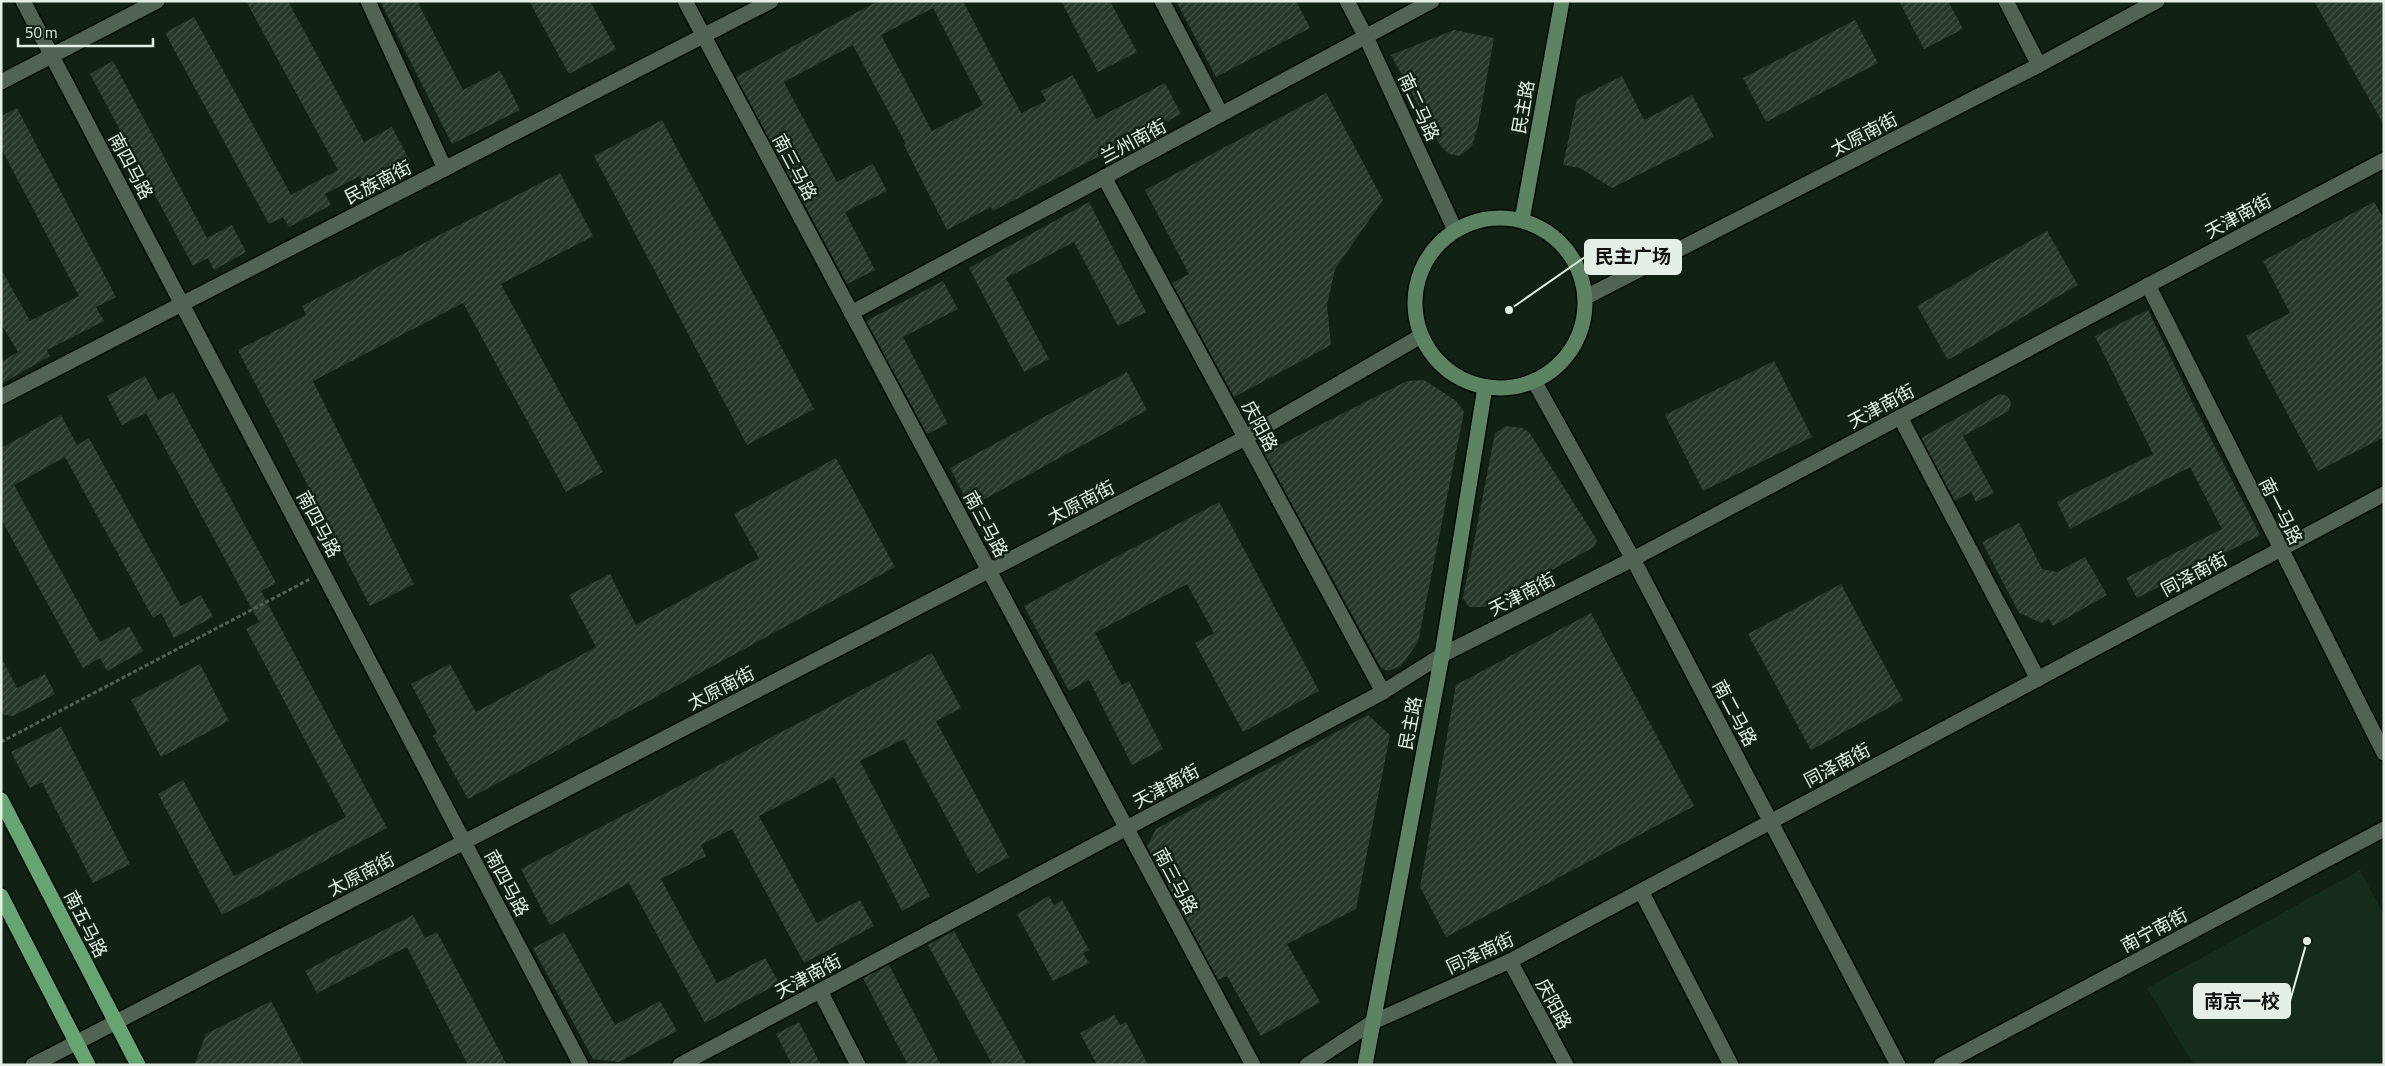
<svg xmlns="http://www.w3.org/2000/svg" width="2385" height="1066" viewBox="0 0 2385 1066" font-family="'Titillium Web','Noto Sans SC',sans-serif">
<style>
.built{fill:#162c1a}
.building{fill:url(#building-hatch);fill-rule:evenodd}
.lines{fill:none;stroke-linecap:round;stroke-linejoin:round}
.street-casing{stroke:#010b02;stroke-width:18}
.secondary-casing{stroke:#010b02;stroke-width:18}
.primary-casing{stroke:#010b02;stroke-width:18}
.path{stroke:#526155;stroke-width:3;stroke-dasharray:4 2.5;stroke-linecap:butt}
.street{stroke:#516353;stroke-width:15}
.secondary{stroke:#5c8362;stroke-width:15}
.primary{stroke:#66a471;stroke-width:15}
.labels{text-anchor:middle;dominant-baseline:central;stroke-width:5;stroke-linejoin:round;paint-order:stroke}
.street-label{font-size:18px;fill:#e4efe6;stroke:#112214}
.leader{fill:none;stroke:#e4efe6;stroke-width:2}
.callout-dot{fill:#e4efe6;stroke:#112214;stroke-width:2}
.callout{fill:#e4efe6;stroke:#e4efe6;stroke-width:2}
.callout-label{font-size:19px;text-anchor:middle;font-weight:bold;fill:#111}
</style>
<defs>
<pattern id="building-hatch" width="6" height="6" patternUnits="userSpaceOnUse" patternTransform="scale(1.25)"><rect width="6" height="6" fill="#263829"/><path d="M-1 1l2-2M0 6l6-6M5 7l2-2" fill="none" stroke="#455548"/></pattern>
</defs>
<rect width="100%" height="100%" fill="#112214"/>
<path class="built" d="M2360,870L2384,915V1065H2194L2147,988Z"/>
<g class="building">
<path d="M246,1H288L364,142L392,127L412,165L367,189L360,176L325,194L331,205L289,227L283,217L269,224L165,33L194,17L291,195L338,170Z"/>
<path d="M380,1H417L463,90L500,71L520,110L452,144Z"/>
<path d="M529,1H590L616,49L569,74Z"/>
<path d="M878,1H963L1021,113L1046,101L1041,91L1073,75L1096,119L1165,83L1181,114L993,211L991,207L947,230L904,145L906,144L853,45L784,82L837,182L873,164L887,191L845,212L875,270L847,284L736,77ZM933,8L983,105L932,131L881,35Z"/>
<path d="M1061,1H1110L1137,52L1098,72Z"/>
<path d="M1176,1H1296L1310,28L1216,77Z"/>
<path d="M1899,1H1948L1963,29L1924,49Z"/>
<path d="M2314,1H2384V125Z"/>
<path d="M1855,20L1878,63L1766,122L1743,78Z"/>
<path d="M1454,30L1494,38L1478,126L1472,146L1460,156L1449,154L1440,145L1391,55Z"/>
<path d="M113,61L207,238L232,225L246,252L214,270L208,258L193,266L90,74Z"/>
<path d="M1622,76L1644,120L1692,95L1714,137L1612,188L1580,168L1563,165L1577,99Z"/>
<path d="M1326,93L1383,200L1335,269L1327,305L1331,345L1234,397L1172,283L1189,274L1145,190Z"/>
<path d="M17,108L116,297L96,307L104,321L47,350L50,356L1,384V362L18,352L1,324V269L30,321L79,296L1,148V116Z"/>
<path d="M662,120L814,409L747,445L594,156Z"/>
<path d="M560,173L593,236L501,284L603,472L566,492L463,303L313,381L414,584L370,606L238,350L306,315L302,306Z"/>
<path d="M1089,202L1146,312L1118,326L1074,242L1006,278L1049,359L1024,372L969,268Z"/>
<path d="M2374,202L2384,219V437L2318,471L2246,336L2290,313L2263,261Z"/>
<path d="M2047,231L2078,285L1948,360L1917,306Z"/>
<path d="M943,281L958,309L903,337L948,424L927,434L866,321Z"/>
<path d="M2148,310L2194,406L2260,535L2137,598L2126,578L2222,529L2190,467L2070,529L2057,502L2153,454L2095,336Z"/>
<path d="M1774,361L1812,437L1703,491L1665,415Z"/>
<path d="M1127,372L1147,410L970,507L950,468Z"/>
<path d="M145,376L158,400L173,392L276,583L261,591L387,828L222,915L158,794L183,780L234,876L346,817L246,629L259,622L146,413L122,425L107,396Z"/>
<path d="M1424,380L1456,401L1464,412L1418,642L1401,666L1388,671L1381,668L1264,453L1407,381Z"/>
<path d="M2000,394L2007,396L2011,402L2009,411L1963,436L1994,493L1976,502L1971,492L1955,501L1921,438Z"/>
<path d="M61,415L77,445L89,438L181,606L201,595L213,617L174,638L161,613L153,618L65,457L14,485L100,642L129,626L143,651L107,671L100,658L83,668L1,519V448Z"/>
<path d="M1506,426L1522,428L1529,432L1597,540L1594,547L1484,607H1469L1463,598L1495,433Z"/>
<path d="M836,458L895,567L468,799L433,736L437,733L411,684L450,664L476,712L596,647L569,595L610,574L636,625L759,558L734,514Z"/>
<path d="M1219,502L1319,691L1243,732L1195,643L1214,633L1187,584L1095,633L1122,685L1129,681L1163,749L1132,765L1089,680L1069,691L1024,606Z"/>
<path d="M2019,523L2042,569L2057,572L2085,557L2107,595L2053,626L2049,619L2042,623L2019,613L1982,542Z"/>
<path d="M1841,584L1903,700L1811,750L1748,634Z"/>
<path d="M1591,613L1694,806L1446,937L1420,887L1456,685Z"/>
<path d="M932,653L961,708L936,721L1009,857L977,874L904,739L860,761L930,896L902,911L834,777L759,816L817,923L860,900L874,926L804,963L732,829L701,845L706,856L661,879L717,983L765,958L779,983L705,1023L629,883L550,925L521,869Z"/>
<path d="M1,657L17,688L45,674L55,694L13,716L1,714Z"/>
<path d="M200,664L229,721L161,757L131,700Z"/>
<path d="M1368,715L1390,735L1356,909L1287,944L1320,1002L1261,1036L1227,976L1218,980L1147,846L1156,829Z"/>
<path d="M61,727L130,864L93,883L42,782L30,788L11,752Z"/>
<path d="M1049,896L1054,905L1062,900L1089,950L1083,953L1089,963L1053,981L1017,914Z"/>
<path d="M413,915L425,938L437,932L507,1065H468L407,947L317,993L305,971Z"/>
<path d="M954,931L1027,1065H993L928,945Z"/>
<path d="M564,932L615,1025L660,1001L677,1031L619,1062L593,1059L533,948Z"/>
<path d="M889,965L941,1065H908L863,978Z"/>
<path d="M271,1001L304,1065H194L206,1034Z"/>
<path d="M1114,1015L1120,1025L1126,1022L1148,1065H1097L1080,1033Z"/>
<path d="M799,1022L821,1065H792L776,1034Z"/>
</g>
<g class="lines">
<g class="street-casing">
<g id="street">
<path d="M23,1L581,1065"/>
<path d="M368,1L445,169"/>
<path d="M685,1L1253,1065"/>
<path d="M1162,1L1221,114"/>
<path d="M1347,1L1366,37L1455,230"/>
<path d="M2006,1L2039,65"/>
<path d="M1,82L157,1"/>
<path d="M1104,177L1383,692"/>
<path d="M2148,285L2384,753"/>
<path d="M1586,297L2039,65L2157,1"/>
<path d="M851,313L1432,1"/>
<path d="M1534,381L1633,559L1898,1065"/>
<path d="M1,397L771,1"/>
<path d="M1900,417L2038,679"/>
<path d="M1641,891L1731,1065"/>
<path d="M1510,961L1566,1065"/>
<path d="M820,991L858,1065"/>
<path d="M33,1065L1245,438L1421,336"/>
<path d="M680,1065L1383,692L1442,655L1633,559L2384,160"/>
<path d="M1307,1065L1373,1022L1510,961L2384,494"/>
<path d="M1941,1065L2384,829"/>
</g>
</g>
<g class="secondary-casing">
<g id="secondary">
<circle cx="1500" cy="303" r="85"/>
<path d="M1522,220L1562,1"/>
<path d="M1365,1065L1442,655L1485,387"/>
</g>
</g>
<g class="primary-casing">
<g id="primary">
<path d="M1,800L138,1065"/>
<path d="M1,896L88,1065"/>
</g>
</g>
<path class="path" d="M1,742L310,579"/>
<use href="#street" class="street"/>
<use href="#secondary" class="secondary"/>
<use href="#primary" class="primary"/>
</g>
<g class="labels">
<g class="street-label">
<text transform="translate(1419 107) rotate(65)">南二马路</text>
<text transform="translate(1523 107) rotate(-80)">民主路</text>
<text transform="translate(1864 134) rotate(-27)">太原南街</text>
<text transform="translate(1133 141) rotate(-28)">兰州南街</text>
<text transform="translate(131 166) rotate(62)">南四马路</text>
<text transform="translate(795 167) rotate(62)">南三马路</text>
<text transform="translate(378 182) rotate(-27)">民族南街</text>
<text transform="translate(2238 216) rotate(-28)">天津南街</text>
<text transform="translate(1881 406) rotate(-28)">天津南街</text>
<text transform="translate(1260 426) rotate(62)">庆阳路</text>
<text transform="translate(1081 502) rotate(-27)">太原南街</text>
<text transform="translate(2281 511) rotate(63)">南一马路</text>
<text transform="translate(319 524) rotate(62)">南四马路</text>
<text transform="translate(986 524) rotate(62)">南三马路</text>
<text transform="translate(2194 574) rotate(-28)">同泽南街</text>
<text transform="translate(1522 594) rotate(-27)">天津南街</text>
<text transform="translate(721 688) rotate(-27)">太原南街</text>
<text transform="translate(1735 713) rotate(62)">南二马路</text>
<text transform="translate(1410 723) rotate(-79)">民主路</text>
<text transform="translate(1837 765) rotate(-28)">同泽南街</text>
<text transform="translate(1166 786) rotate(-28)">天津南街</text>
<text transform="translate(361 874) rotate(-27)">太原南街</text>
<text transform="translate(1176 881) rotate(62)">南三马路</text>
<text transform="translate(507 883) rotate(62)">南四马路</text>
<text transform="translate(86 924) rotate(63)">南五马路</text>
<text transform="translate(2154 930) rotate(-28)">南宁南街</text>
<text transform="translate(1480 953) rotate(-25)">同泽南街</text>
<text transform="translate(808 976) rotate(-28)">天津南街</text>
<text transform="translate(1554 1004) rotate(62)">庆阳路</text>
</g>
</g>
<path class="leader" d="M1509 310L1585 257M2307 941L2290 1001"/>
<g class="callout-dot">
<circle cx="1509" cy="310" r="5"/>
<circle cx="2307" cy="941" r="5"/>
</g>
<g class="callout">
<rect x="1585" y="240" width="96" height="34" rx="5"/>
<rect x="2194" y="984" width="96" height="34" rx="5"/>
</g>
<g class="callout-label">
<text x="1633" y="263">民主广场</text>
<text x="2242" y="1008">南京一校</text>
</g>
<rect width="2385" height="1066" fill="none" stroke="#e4efe6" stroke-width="5"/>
<path d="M18 38v8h135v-8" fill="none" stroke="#e4efe6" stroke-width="2.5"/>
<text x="25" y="38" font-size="15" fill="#e4efe6" stroke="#112214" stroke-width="4" paint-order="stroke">50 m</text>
</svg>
